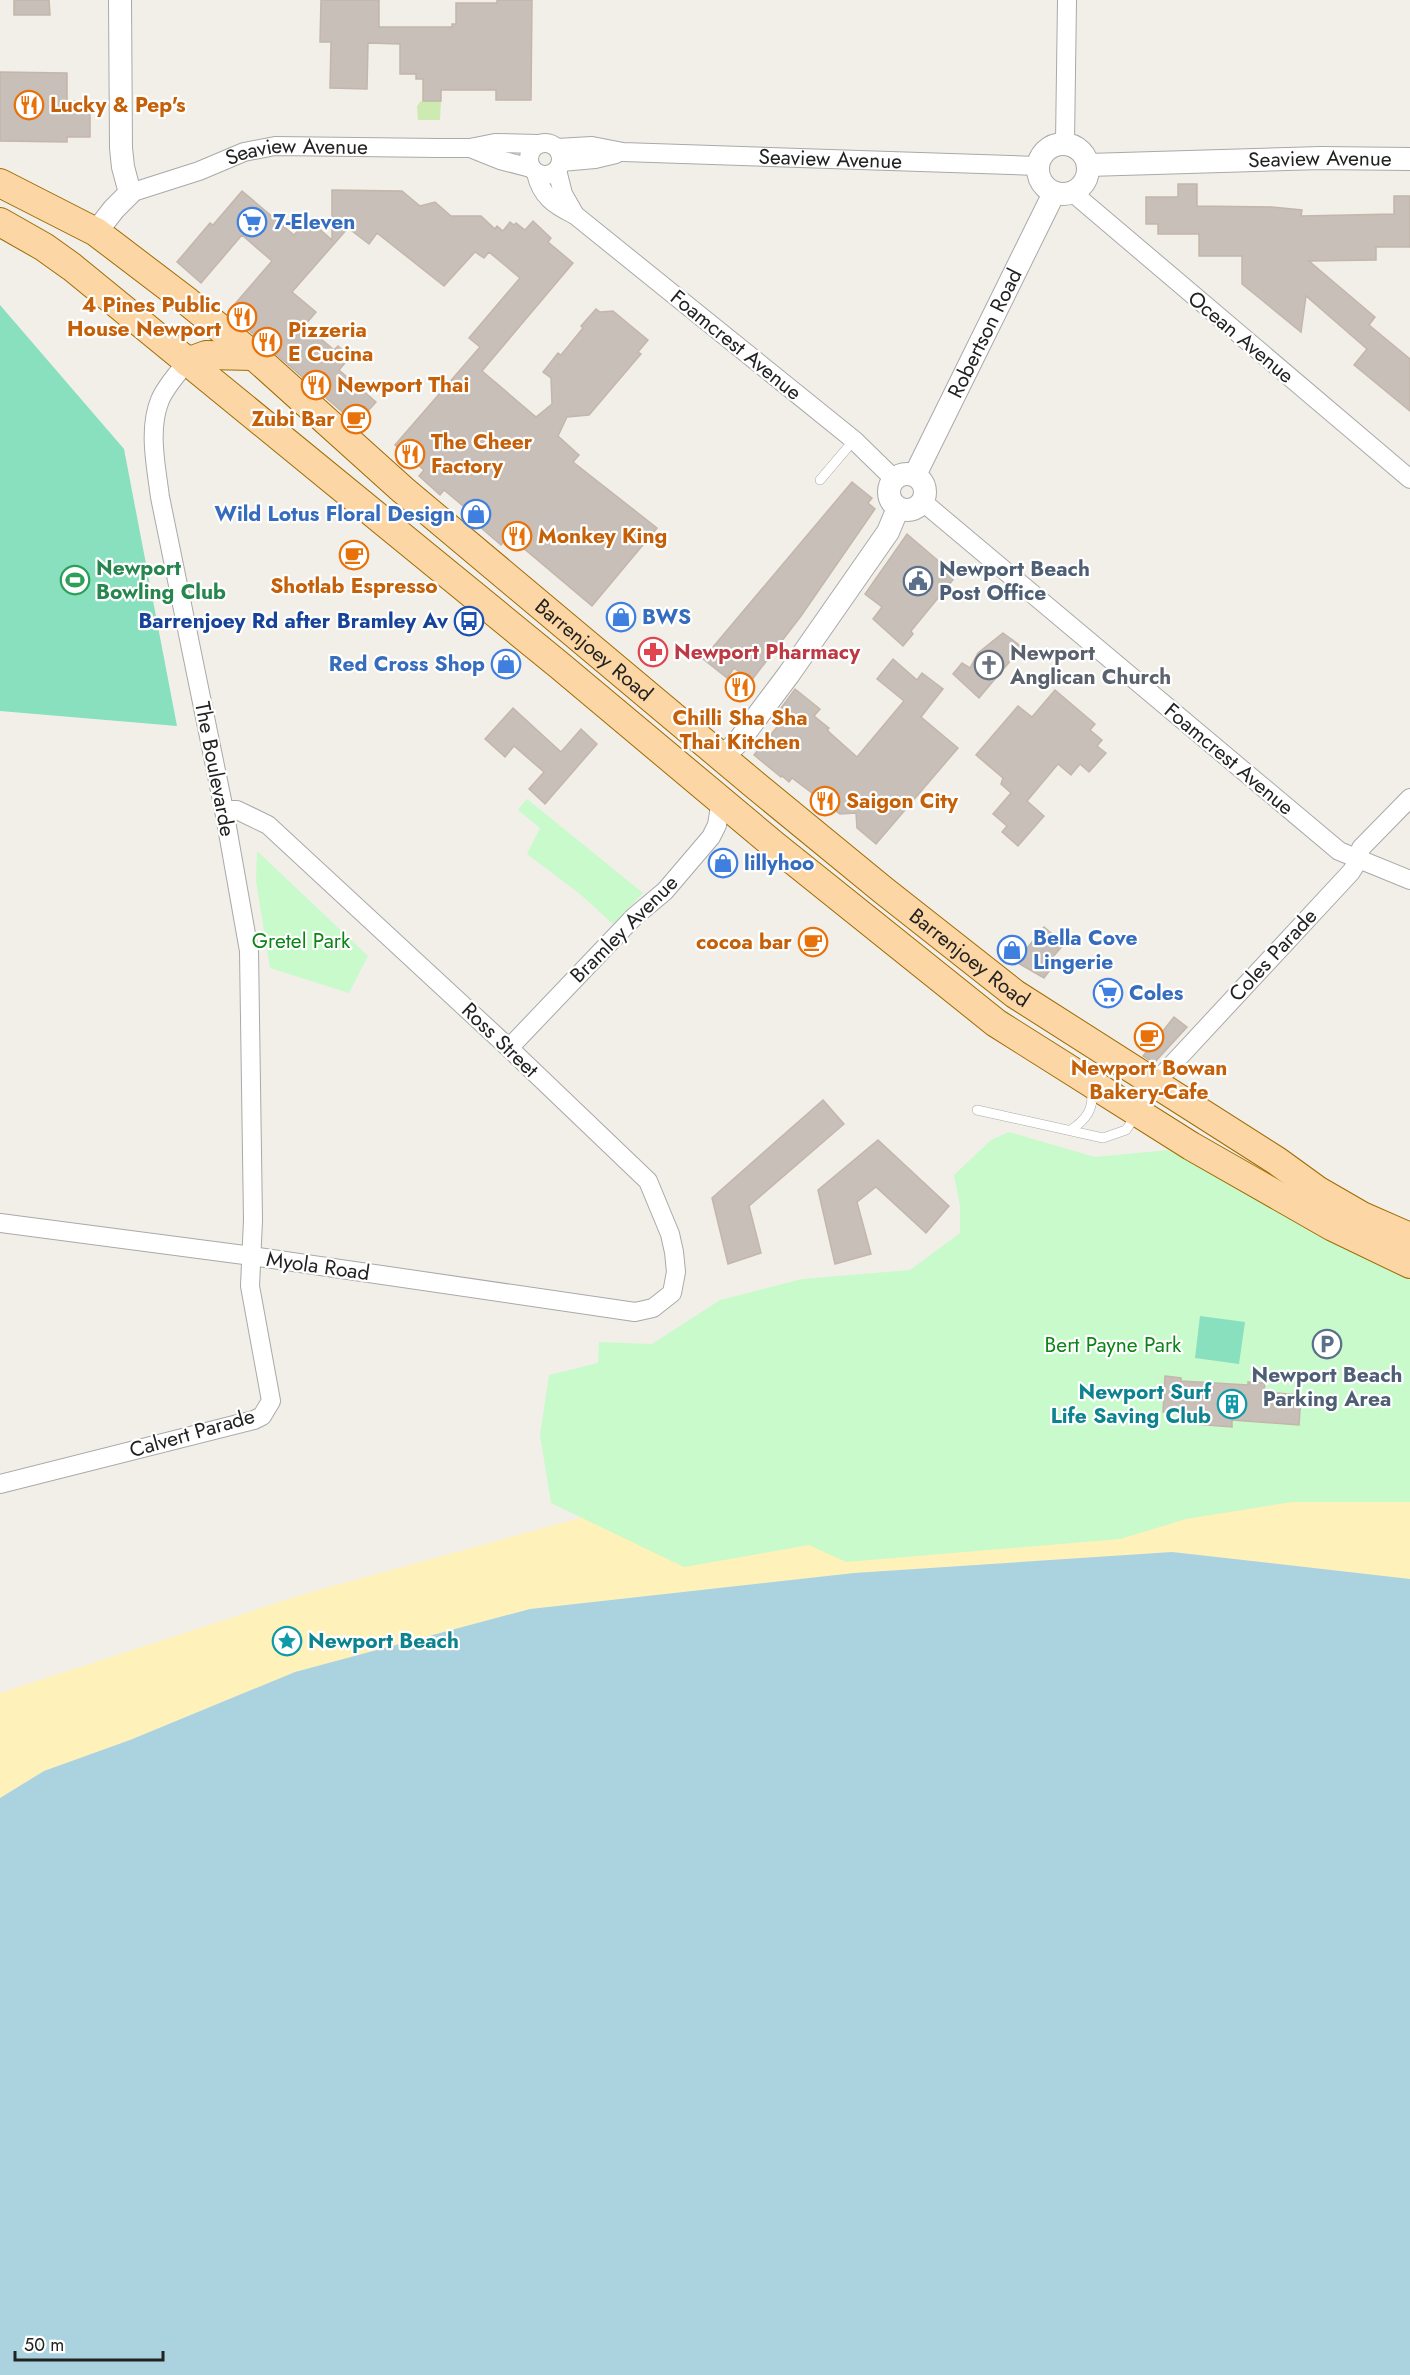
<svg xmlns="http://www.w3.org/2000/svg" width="1410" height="2375" viewBox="0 0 1410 2375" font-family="Jost,sans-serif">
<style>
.grass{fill:#cdebb0}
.sand{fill:#fff1ba}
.park{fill:#c8facc}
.pitch{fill:#88e0be}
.water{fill:#aad3df}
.building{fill:#c7bfb8;stroke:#c4b6ab;stroke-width:1.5}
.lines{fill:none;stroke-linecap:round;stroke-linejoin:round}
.service-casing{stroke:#a9a9a9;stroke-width:10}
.minor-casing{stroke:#a9a9a9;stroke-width:20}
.tertiary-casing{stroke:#a9a9a9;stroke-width:24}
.primary-casing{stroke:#a06b00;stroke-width:30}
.service{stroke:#fff;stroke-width:9}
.minor{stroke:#fff;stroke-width:18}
.tertiary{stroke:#fff;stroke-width:22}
.primary{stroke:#fcd6a4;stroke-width:28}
.labels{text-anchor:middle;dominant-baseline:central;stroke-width:4.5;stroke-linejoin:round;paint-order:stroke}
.food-label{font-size:21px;font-weight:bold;fill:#c56008;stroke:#fff;text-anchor:start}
.street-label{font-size:21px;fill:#222;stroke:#fff}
.shop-label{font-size:21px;font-weight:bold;fill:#366cbe;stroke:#fff;text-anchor:start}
.leisure-label{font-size:21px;font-weight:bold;fill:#27864d;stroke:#fff;text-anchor:start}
.service-label{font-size:21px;font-weight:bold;fill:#4e5e75;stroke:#fff;text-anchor:start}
.transit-label{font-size:21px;font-weight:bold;fill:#164399;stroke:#fff;text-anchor:end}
.health-label{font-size:21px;font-weight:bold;fill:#be3a42;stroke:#fff;text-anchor:start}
.worship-label{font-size:21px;font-weight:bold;fill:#5b616d;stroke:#fff;text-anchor:start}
.park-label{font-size:21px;fill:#0c8416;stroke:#fff}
.culture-label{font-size:21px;font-weight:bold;fill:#0d838f;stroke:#fff;text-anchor:end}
</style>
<rect width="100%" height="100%" fill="#f2efe9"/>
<path class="grass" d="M421,101H441L440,120H418L417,106Z"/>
<path class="sand" d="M1410,1471V1579L1172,1552L854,1573L530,1609L295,1672L130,1740L44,1771L0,1798V1693L304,1594L634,1503Z"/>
<g class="park">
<path d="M527,799L643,893L613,924L580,894L527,854L540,828L518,810Z"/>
<path d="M257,851L368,956L349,993L270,968L256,881Z"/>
<path d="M1009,1132L1095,1157L1168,1150L1410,1269V1502H1292L1186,1519L1120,1539L846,1562L809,1545L684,1567L551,1503L540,1435L549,1375L598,1363L599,1342L652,1344L720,1300L802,1279L910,1270L960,1233V1206L954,1175L991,1140Z"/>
</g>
<g class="pitch">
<path d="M0,305L124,449L177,726L0,711Z"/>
<path d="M1200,1316L1245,1322L1239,1364L1195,1358Z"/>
</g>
<path class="water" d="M1172,1552L1410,1579V2375H0V1798L44,1771L130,1740L295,1672L530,1609L854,1573Z"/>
<g class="building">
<path d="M14,0H49L50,15H14Z"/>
<path d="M321,0H379V27H452V24H456V3H497V0H532L531,100H496V90H441V101H423V79H416V74H400V44L368,43L367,89L330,88L331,42H320Z"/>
<path d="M0,72L67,73V101H90V137H67V142L0,141Z"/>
<path d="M1178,184H1197V206L1272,207L1302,210L1301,216L1394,214V196H1410V247H1376V260L1309,261L1375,317L1369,325L1410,359V411L1354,365L1367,349L1306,296L1301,332L1242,284V256H1199V234H1158V224H1146V197H1178Z"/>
<path d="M332,190L402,191L420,206L435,202L451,216H481L495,229L497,226L503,231L510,222L514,225L516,223L525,230L533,221L551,238L548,242L573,263L482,371L536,417L552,404L551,378L543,372L558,353L561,355L583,328L581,326L596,309L600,312L613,311L648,340L638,352L641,354L589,415L567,417L558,436L579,455L573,462L657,528L592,606L509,536L501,545L465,514L468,510L444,490L440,495L419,476L424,470L395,445L480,347L469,338L520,278L489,252L484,258L475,252L444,286L377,233L369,244L348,228L292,292L316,312L305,325L334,350L338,346L350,357L339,370L376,402L356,424L228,312L272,261L242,235L201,283L177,262L210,223L213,225L242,191L294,235L308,219L332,240Z"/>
<path d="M852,482L872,498L868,503L875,509L801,616L751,681L734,668L727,678L703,659Z"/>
<path d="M907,534L956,576L911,631L913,634L903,646L873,619L882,607L865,594Z"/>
<path d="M1003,633L1022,647L979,698L953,674L962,663L970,668L978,653Z"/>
<path d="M893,659L917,680L922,673L943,689L921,717L958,748L876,844L857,828L856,813L840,814L792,778L789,782L782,776L781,777L754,755L782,721L776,715L795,689L820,709L814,716L829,728L827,729L829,732L857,757L904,701L877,679Z"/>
<path d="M1055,690L1095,724L1090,730L1102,740L1097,746L1106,753L1089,772L1080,764L1071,775L1058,764L1027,801L1044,816L1018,846L1002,832L1007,826L993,814L1011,793L1001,784L1003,778L976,755L1018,706L1032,717Z"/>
<path d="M513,708L561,752L581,729L597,744L545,804L529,789L544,772L514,746L505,757L485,739Z"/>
<path d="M1044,927L1064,944L1051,959L1055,963L1044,978L1016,962Z"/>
<path d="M1174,1017L1187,1027L1154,1063L1143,1056Z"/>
<path d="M823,1100L844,1124L749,1206L761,1253L728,1264L712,1198Z"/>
<path d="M878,1140L949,1206L926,1233L876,1187L857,1202L871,1254L835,1264L818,1190Z"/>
<path d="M1165,1376L1181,1378V1381L1248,1385V1382L1265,1383L1264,1392L1301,1395L1299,1425L1232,1420V1427L1194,1424L1195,1415L1163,1412Z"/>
</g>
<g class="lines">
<g class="service-casing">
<g id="service">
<path d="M820,480L854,440"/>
<path d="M977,1110L1103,1138L1126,1130L1136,1115"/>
<path d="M1071,1130C1085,1120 1095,1109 1091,1091"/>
</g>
</g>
<g class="minor-casing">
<g id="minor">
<circle cx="545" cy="159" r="16"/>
<path d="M1065,143L1067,0"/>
<path d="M470,148L500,160L531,168"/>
<path id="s1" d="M557,148L592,146L623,152L1037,166"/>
<path d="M561,162L595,159L616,154"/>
<path d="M557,170L563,194L575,215"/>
<path d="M536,173C541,196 554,205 575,215L854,440L894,479"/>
<path id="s2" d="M130,193L199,171L244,152L275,146L438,148H470L495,143L538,144"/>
<path d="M1073,193L1410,479"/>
<path d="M923,502L1339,851L1410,880"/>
<path d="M509,1048L634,917L665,891L711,837L717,825L721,800"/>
<path d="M1137,1113L1155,1083L1351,872L1358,861L1361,848L1410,798"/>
<path d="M0,1223L252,1256L635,1312L653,1308L672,1293L676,1272L674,1252L670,1234L648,1181L509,1048L268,825L237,810H224"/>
<path d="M0,1484L254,1420L262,1416L271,1401L250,1286L253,1220L249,951L224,810L160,497C156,466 148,429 160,400C166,386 178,373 187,362"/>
</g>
</g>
<g class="tertiary-casing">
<g id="tertiary">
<circle cx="1063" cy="169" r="25"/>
<path id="s3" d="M1088,165L1321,158L1410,159"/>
<path d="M96,232L114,209L130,193L123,167L121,148L120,0"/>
<circle cx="907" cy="492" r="18"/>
<path id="s4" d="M915,475L1054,193"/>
<path d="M722,757L738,742L789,674L888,532L898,508"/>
</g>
</g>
<g class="primary-casing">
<g id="primary">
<path id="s5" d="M0,183L96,232L188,302L254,356L403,490L755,785L883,890L1015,994L1277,1161L1317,1190L1362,1216L1410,1237"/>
<path d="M0,222L44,247L72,267L559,665L774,845L996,1023L1191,1146L1333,1227L1410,1264"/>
<path d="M187,362L206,355L254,356"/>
</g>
</g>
<use href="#service" class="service"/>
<use href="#minor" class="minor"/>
<use href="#tertiary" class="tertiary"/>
<use href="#primary" class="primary"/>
</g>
<defs>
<g id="restaurant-ring" transform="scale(1.5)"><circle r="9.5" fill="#fff" stroke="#e8710a" stroke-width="1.5"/><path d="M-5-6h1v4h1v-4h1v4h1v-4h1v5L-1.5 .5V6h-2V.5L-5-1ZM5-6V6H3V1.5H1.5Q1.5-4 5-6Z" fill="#e8710a"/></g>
<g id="supermarket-ring" transform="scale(1.5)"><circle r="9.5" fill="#fff" stroke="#3f7fe0" stroke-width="1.5"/><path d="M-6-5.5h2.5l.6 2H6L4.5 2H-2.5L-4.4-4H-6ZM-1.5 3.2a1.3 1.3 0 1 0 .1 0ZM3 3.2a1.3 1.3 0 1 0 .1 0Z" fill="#3f7fe0"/></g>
<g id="cafe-ring" transform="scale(1.5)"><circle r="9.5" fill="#fff" stroke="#e8710a" stroke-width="1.5"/><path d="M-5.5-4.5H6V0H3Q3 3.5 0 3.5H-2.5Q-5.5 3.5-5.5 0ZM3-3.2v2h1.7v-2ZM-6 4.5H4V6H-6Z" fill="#e8710a"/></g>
<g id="shop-ring" transform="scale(1.5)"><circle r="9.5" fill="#fff" stroke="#3f7fe0" stroke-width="1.5"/><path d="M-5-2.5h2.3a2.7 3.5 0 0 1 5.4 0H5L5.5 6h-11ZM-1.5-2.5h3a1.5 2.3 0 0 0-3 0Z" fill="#3f7fe0"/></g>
<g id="stadium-ring" transform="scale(1.5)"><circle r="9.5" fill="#fff" stroke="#2e9e5b" stroke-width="1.5"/><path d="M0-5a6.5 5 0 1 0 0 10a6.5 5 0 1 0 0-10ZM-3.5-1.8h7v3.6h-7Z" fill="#2e9e5b"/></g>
<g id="civic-ring" transform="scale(1.5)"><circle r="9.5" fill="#fff" stroke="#5c6f8a" stroke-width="1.5"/><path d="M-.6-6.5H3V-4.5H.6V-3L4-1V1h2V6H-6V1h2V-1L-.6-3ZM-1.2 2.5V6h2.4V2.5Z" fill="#5c6f8a"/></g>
<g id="bus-ring" transform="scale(1.5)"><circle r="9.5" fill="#fff" stroke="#1a4fb4" stroke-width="1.5"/><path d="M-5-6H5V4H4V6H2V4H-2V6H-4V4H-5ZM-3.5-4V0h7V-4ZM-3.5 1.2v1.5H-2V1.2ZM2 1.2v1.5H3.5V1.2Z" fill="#1a4fb4"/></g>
<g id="pharmacy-ring" transform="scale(1.5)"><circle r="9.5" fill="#fff" stroke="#e0444e" stroke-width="1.5"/><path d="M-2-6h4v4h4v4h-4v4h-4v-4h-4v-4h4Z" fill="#e0444e"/></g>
<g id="church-ring" transform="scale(1.5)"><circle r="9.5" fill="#fff" stroke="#6b7280" stroke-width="1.5"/><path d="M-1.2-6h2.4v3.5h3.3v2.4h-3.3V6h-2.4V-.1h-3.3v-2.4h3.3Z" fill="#6b7280"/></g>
<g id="parking-ring" transform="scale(1.5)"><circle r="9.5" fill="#fff" stroke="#5c6f8a" stroke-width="1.5"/><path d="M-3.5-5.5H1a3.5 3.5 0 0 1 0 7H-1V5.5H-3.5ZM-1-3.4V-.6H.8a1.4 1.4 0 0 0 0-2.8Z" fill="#5c6f8a"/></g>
<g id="building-ring" transform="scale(1.5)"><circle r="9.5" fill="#fff" stroke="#0f9aa8" stroke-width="1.5"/><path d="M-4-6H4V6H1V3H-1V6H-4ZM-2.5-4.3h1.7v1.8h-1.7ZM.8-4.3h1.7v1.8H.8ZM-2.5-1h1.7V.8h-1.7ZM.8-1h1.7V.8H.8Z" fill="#0f9aa8"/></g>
<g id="sight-ring" transform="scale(1.5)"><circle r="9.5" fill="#fff" stroke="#0f9aa8" stroke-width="1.5"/><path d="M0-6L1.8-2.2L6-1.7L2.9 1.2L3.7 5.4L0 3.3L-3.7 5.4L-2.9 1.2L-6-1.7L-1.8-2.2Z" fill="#0f9aa8"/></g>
</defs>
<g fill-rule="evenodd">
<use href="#restaurant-ring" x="29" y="105"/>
<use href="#supermarket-ring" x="252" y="222"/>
<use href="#restaurant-ring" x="242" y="317"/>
<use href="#restaurant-ring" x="267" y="342"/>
<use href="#restaurant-ring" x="316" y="385"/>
<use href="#cafe-ring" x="356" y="419"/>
<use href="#restaurant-ring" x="410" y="454"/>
<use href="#shop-ring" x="476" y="514"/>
<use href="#restaurant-ring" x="517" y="536"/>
<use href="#cafe-ring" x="354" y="555"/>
<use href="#stadium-ring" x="75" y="580"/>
<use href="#civic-ring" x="918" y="581"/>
<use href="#shop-ring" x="621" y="617"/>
<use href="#bus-ring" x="469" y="621"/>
<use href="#pharmacy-ring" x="653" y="652"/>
<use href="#shop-ring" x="506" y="664"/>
<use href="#church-ring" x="989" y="665"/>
<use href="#restaurant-ring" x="740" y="687"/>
<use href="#restaurant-ring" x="825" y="801"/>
<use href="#shop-ring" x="723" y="863"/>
<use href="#cafe-ring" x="813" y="942"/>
<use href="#shop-ring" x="1012" y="950"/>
<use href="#supermarket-ring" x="1108" y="993"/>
<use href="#cafe-ring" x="1149" y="1037"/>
<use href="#parking-ring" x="1327" y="1344"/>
<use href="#building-ring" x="1232" y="1404"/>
<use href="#sight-ring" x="287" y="1641"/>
</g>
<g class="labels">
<g class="food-label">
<text x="50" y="105">Lucky &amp; Pep's</text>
<text x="221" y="305" text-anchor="end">4 Pines Public<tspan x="221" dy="24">House Newport</tspan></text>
<text x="288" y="330">Pizzeria<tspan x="288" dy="24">E Cucina</tspan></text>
<text x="337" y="385">Newport Thai</text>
<text x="335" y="419" text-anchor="end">Zubi Bar</text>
<text x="431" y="442">The Cheer<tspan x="431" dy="24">Factory</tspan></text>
<text x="538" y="536">Monkey King</text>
<text x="354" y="586" text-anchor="middle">Shotlab Espresso</text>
<text x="740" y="718" text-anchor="middle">Chilli Sha Sha<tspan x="740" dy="24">Thai Kitchen</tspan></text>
<text x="846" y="801">Saigon City</text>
<text x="792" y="942" text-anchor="end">cocoa bar</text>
<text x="1149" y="1068" text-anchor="middle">Newport Bowan<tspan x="1149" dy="24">Bakery-Cafe</tspan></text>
</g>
<g class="street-label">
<text stroke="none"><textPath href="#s2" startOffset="174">Seaview Avenue</textPath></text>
<text stroke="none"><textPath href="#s1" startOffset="274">Seaview Avenue</textPath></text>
<text stroke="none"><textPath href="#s3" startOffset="232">Seaview Avenue</textPath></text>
<text stroke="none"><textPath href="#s4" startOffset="158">Robertson Road</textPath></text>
<text transform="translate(1241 337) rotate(40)">Ocean Avenue</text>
<text transform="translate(736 345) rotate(39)">Foamcrest Avenue</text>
<text stroke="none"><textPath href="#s5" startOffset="758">Barrenjoey Road</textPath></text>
<text transform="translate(1229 759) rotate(40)">Foamcrest Avenue</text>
<text transform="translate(215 769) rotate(79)">The Boulevarde</text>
<text transform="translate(624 929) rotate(-45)">Bramley Avenue</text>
<text transform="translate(1273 955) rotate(-47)">Coles Parade</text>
<text stroke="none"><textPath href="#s5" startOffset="1244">Barrenjoey Road</textPath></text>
<text transform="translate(500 1040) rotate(44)">Ross Street</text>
<text transform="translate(318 1266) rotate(8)">Myola Road</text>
<text transform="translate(192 1433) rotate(-16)">Calvert Parade</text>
</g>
<g class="shop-label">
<text x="273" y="222">7-Eleven</text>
<text x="455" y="514" text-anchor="end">Wild Lotus Floral Design</text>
<text x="642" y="617">BWS</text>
<text x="485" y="664" text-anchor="end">Red Cross Shop</text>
<text x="744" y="863">lillyhoo</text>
<text x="1033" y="938">Bella Cove<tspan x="1033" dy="24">Lingerie</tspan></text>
<text x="1129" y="993">Coles</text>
</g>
<g class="leisure-label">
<text x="96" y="568">Newport<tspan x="96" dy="24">Bowling Club</tspan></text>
</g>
<g class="service-label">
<text x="939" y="569">Newport Beach<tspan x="939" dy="24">Post Office</tspan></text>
<text x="1327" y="1375" text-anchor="middle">Newport Beach<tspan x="1327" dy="24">Parking Area</tspan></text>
</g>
<g class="transit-label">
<text x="448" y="621">Barrenjoey Rd after Bramley Av</text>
</g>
<g class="health-label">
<text x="674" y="652">Newport Pharmacy</text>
</g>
<g class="worship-label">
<text x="1010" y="653">Newport<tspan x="1010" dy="24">Anglican Church</tspan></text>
</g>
<g class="park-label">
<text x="301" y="941">Gretel Park</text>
<text x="1113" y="1345">Bert Payne Park</text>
</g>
<g class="culture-label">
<text x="1211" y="1392">Newport Surf<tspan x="1211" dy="24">Life Saving Club</tspan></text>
<text x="308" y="1641" text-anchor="start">Newport Beach</text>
</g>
</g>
<path d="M15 2351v9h148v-9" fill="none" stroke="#222222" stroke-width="3"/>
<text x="24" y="2351" font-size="18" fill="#222222" stroke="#ffffff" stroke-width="4.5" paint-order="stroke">50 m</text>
</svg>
